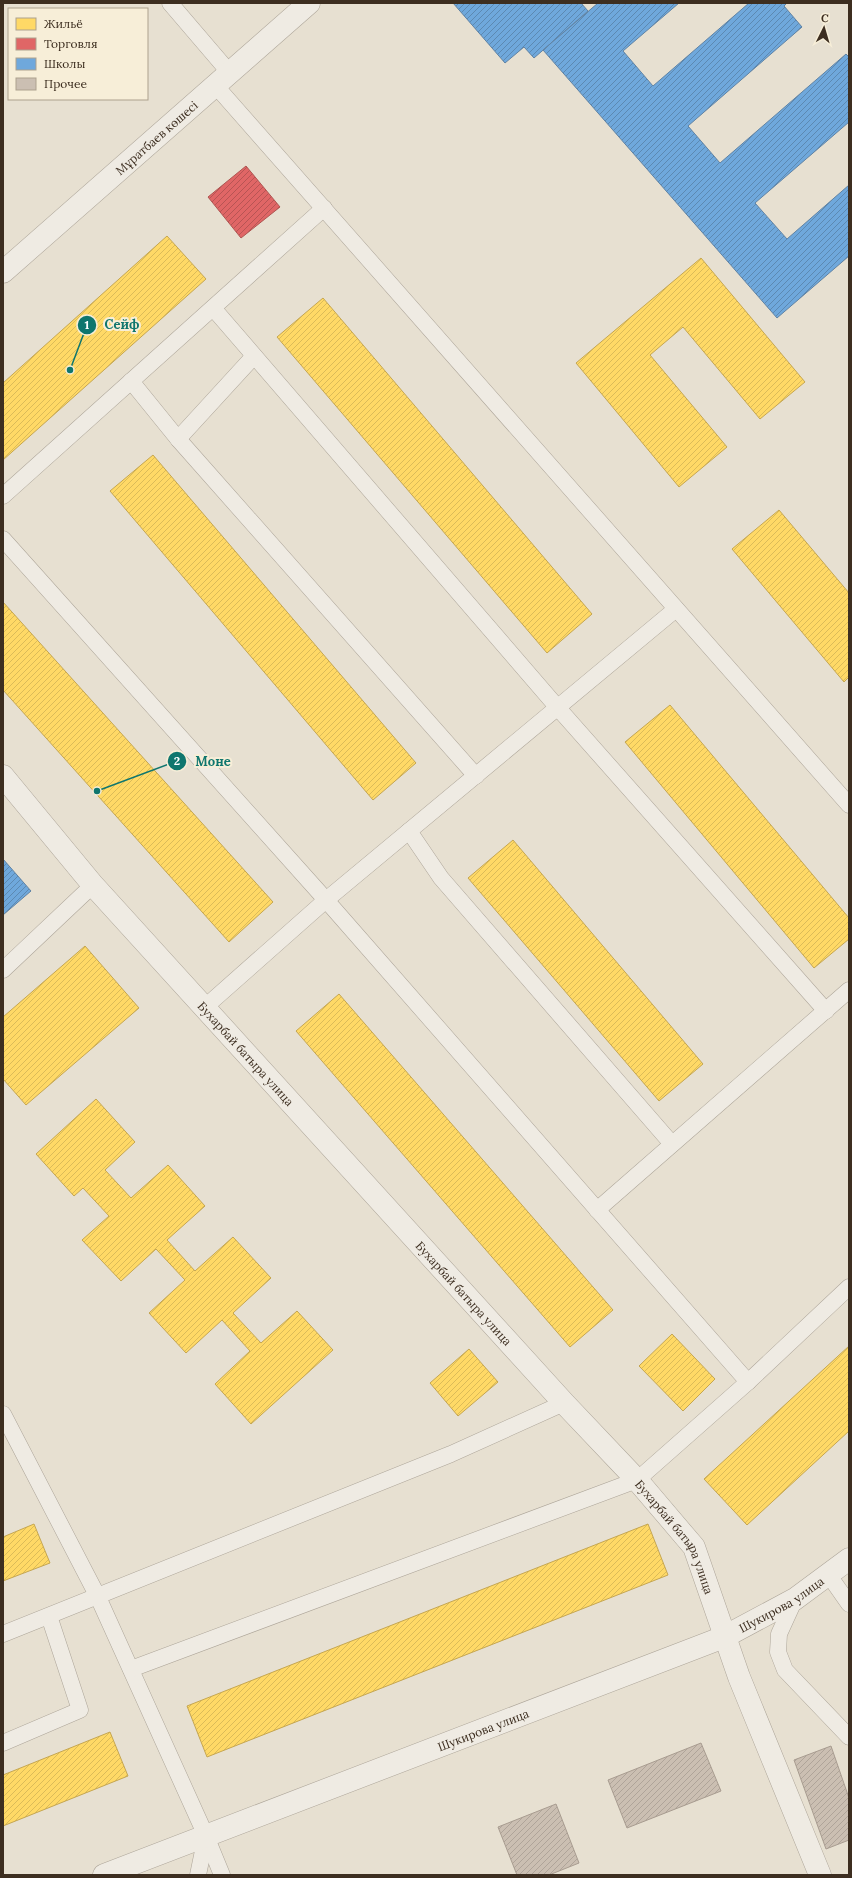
<svg xmlns="http://www.w3.org/2000/svg" width="852" height="1878" viewBox="0 0 852 1878" font-family="Lora,serif">
<style>
.homes{fill:url(#homes-hatch);stroke:#c5a651}
.shops{fill:url(#shops-hatch);stroke:#af5551}
.schools{fill:url(#schools-hatch);stroke:#6083a4}
.building{fill:url(#building-hatch);stroke:#a89c90}
.lines{fill:none;stroke-linecap:round;stroke-linejoin:round}
.service-casing{stroke:#ada599;stroke-width:17}
.minor-casing{stroke:#ada599;stroke-width:23}
.tertiary-casing{stroke:#ada599;stroke-width:23}
.service{stroke:#efebe3;stroke-width:16}
.minor{stroke:#efebe3;stroke-width:22}
.tertiary{stroke:#efebe3;stroke-width:22}
.labels{text-anchor:middle;dominant-baseline:central;stroke-width:4;stroke-linejoin:round;paint-order:stroke}
.street-label{font-size:12px;fill:#3d2e20;stroke:#f7eed8}
.leader{fill:none;stroke:#0f766e;stroke-width:1.5}
.callout-dot{fill:#0f766e;stroke:#f7eed8;stroke-width:1.5}
.mark-label{font-size:12px;text-anchor:middle;font-weight:bold;fill:#fff}
.callout-label{font-size:13px;text-anchor:middle;font-weight:bold;fill:#0f766e;stroke:#f7eed8;stroke-width:4;stroke-linejoin:round;paint-order:stroke}
</style>
<defs>
<pattern id="homes-hatch" width="6" height="6" patternUnits="userSpaceOnUse"><rect width="6" height="6" fill="#ffd966"/><path d="M-1 1l2-2M0 6l6-6M5 7l2-2" fill="none" stroke="#dbbb58"/></pattern>
<pattern id="shops-hatch" width="6" height="6" patternUnits="userSpaceOnUse"><rect width="6" height="6" fill="#e06666"/><path d="M-1 1l2-2M0 6l6-6M5 7l2-2" fill="none" stroke="#b75454"/></pattern>
<pattern id="schools-hatch" width="6" height="6" patternUnits="userSpaceOnUse"><rect width="6" height="6" fill="#6fa8dc"/><path d="M-1 1l2-2M0 6l6-6M5 7l2-2" fill="none" stroke="#5c89b2"/></pattern>
<pattern id="building-hatch" width="6" height="6" patternUnits="userSpaceOnUse"><rect width="6" height="6" fill="#cbbfb2"/><path d="M-1 1l2-2M0 6l6-6M5 7l2-2" fill="none" stroke="#afa499"/></pattern>
</defs>
<rect width="100%" height="100%" fill="#e7e0d1"/>
<g class="homes">
<path d="M167,236L206,279L3,460V383Z"/>
<path d="M701,258L805,382L760,419L683,327L650,355L727,447L679,487L576,363Z"/>
<path d="M323,298L592,614L547,653L277,337Z"/>
<path d="M153,455L416,763L373,800L110,491Z"/>
<path d="M779,510L849,593V677L844,682L732,549Z"/>
<path d="M3,602L273,902L229,942L3,690Z"/>
<path d="M670,705L849,918V939L814,968L625,742Z"/>
<path d="M513,840L703,1064L659,1101L468,878Z"/>
<path d="M85,946L139,1008L26,1105L3,1079V1017Z"/>
<path d="M339,994L613,1310L570,1347L296,1031Z"/>
<path d="M96,1099L135,1142L105,1170L131,1198L168,1165L205,1206L167,1240L195,1271L233,1237L271,1278L233,1313L261,1343L297,1311L333,1350L251,1424L215,1384L250,1351L222,1320L186,1353L149,1313L185,1280L156,1249L121,1281L82,1240L109,1216L83,1188L74,1196L36,1154Z"/>
<path d="M672,1334L715,1379L683,1411L639,1366Z"/>
<path d="M849,1346V1431L747,1525L704,1479Z"/>
<path d="M469,1349L498,1382L458,1416L430,1383Z"/>
<path d="M34,1524L50,1563L3,1581V1537Z"/>
<path d="M648,1524L668,1575L207,1757L187,1706Z"/>
<path d="M110,1732L128,1776L3,1826V1775Z"/>
</g>
<path class="shops" d="M246,166L280,207L241,238L208,197Z"/>
<g class="schools">
<path d="M453,3H581L588,11L534,58L524,47L505,63Z"/>
<path d="M598,3H679L623,51L653,86L749,3H787L784,6L802,27L688,126L720,163L846,54L849,57V122L755,203L787,239L849,185V256L777,318L543,50Z"/>
<path d="M3,859L31,891L3,915Z"/>
</g>
<g class="building">
<path d="M701,1743L721,1791L627,1828L608,1780Z"/>
<path d="M831,1746L849,1798V1840L826,1849L794,1760Z"/>
<path d="M556,1804L579,1863L549,1875H517L498,1827Z"/>
</g>
<g class="lines">
<g class="service-casing">
<g id="service">
<path d="M170,3L229,72"/>
<path d="M215,85L849,805"/>
<path d="M213,308L558,708L826,1011"/>
<path d="M131,381L178,439L476,776"/>
<path d="M178,439L254,356"/>
<path d="M3,496L324,208"/>
<path d="M3,539L326,900L748,1382"/>
<path d="M409,831L441,878L672,1144"/>
<path d="M3,970L93,885"/>
<path d="M204,1008L326,900L676,609"/>
<path d="M597,1210L849,990"/>
<path d="M3,1414L98,1597L206,1836L222,1875"/>
<path d="M828,1574L849,1604"/>
<path d="M795,1599L779,1634L778,1652L785,1670L849,1737"/>
<path d="M3,1634L451,1454L564,1403"/>
<path d="M131,1669L637,1480L748,1382L849,1287"/>
<path d="M3,1743L80,1710L49,1616"/>
<path d="M198,1875L206,1836"/>
</g>
</g>
<g class="minor-casing">
<g id="minor">
<path id="s1" d="M3,776L93,885L564,1403L637,1480L694,1547L739,1677L820,1875"/>
<path id="s2" d="M104,1875L724,1637L795,1599L849,1559"/>
</g>
</g>
<g class="tertiary-casing">
<g id="tertiary">
<path id="s3" d="M3,272L309,3"/>
</g>
</g>
<use href="#service" class="service"/>
<use href="#minor" class="minor"/>
<use href="#tertiary" class="tertiary"/>
</g>
<g class="labels">
<g class="street-label">
<text stroke="none"><textPath href="#s3" startOffset="204">Мұратбаев көшесі</textPath></text>
<text stroke="none"><textPath href="#s1" startOffset="369">Бухарбай батыра улица</textPath></text>
<text stroke="none"><textPath href="#s1" startOffset="693">Бухарбай батыра улица</textPath></text>
<text stroke="none"><textPath href="#s1" startOffset="1017">Бухарбай батыра улица</textPath></text>
<text stroke="none"><textPath href="#s2" startOffset="730">Шукирова улица</textPath></text>
<text stroke="none"><textPath href="#s2" startOffset="406">Шукирова улица</textPath></text>
</g>
</g>
<path class="leader" d="M70 370L87 325M97 791L177 761"/>
<g class="callout-dot">
<circle cx="70" cy="370" r="4"/>
<circle cx="97" cy="791" r="4"/>
<circle cx="87" cy="325" r="10"/>
<circle cx="177" cy="761" r="10"/>
</g>
<g class="mark-label">
<text x="87" y="329">1</text>
<text x="177" y="765">2</text>
</g>
<g class="callout-label">
<text x="122" y="329">Сейф</text>
<text x="213" y="766">Моне</text>
</g>
<rect width="852" height="1878" fill="none" stroke="#3d2e20" stroke-width="8"/>
<rect x="8" y="8" width="140" height="92" fill="#f7eed8" stroke="#ada18e"/>
<rect x="16" y="18" width="20" height="12" fill="#ffd966" stroke="#ada18e"/>
<text x="44" y="28" font-size="12" fill="#3d2e20">Жильё</text>
<rect x="16" y="38" width="20" height="12" fill="#e06666" stroke="#ada18e"/>
<text x="44" y="48" font-size="12" fill="#3d2e20">Торговля</text>
<rect x="16" y="58" width="20" height="12" fill="#6fa8dc" stroke="#ada18e"/>
<text x="44" y="68" font-size="12" fill="#3d2e20">Школы</text>
<rect x="16" y="78" width="20" height="12" fill="#cbbfb2" stroke="#ada18e"/>
<text x="44" y="88" font-size="12" fill="#3d2e20">Прочее</text>
<g transform="translate(824 28) rotate(5)" stroke="#f7eed8" stroke-width="3" paint-order="stroke">
<path d="M0-3L7 15L0 10L-7 15Z" fill="#3d2e20"/>
<text y="-6" font-size="11" font-weight="bold" text-anchor="middle" fill="#3d2e20">С</text>
</g>
</svg>
